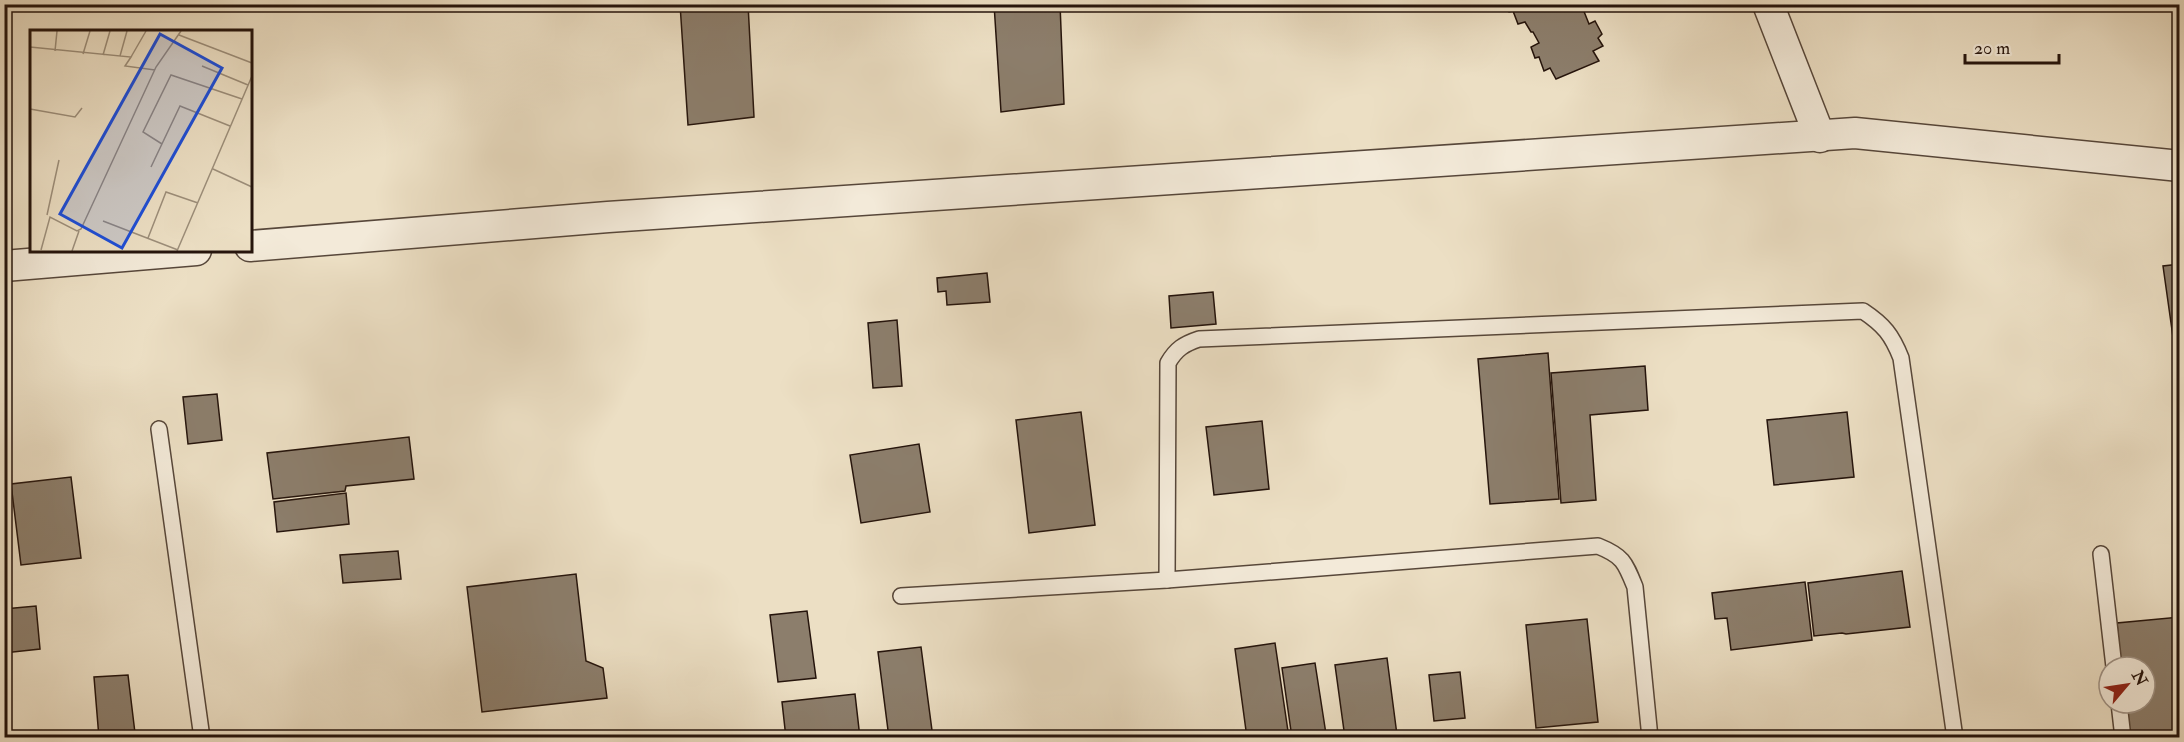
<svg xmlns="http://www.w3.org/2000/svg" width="2184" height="742" viewBox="0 0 2184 742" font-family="'IM FELL Double Pica',serif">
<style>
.building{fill:#8c7e6c;stroke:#25140c;stroke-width:1.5}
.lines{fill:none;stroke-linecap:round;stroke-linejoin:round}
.service-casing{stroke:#57473a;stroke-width:18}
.minor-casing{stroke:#57473a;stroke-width:33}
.service{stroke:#f3ead9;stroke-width:15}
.minor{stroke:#f3ead9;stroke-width:30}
.inset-road{fill:none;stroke:#9c8e7a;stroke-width:1.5}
.view{fill:#1d4ed8;fill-opacity:0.15;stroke:#1d4ed8;stroke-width:3}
.inset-edge{fill:none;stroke:#25140c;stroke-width:3}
</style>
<rect width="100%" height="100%" fill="#ecdfc4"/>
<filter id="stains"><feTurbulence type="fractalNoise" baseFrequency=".00333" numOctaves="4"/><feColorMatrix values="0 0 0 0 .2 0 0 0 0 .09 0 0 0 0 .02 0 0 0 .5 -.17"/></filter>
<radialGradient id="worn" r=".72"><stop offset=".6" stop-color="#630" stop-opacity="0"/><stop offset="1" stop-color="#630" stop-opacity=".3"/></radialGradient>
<g class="building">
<path d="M680,4H748L754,117L688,125Z"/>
<path d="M994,4H1060L1064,104L1001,112Z"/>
<path d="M1505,4H1581L1589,24L1595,21L1602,34L1598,38L1603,46L1593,51L1599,61L1556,79L1550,68L1544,71L1539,57L1535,58L1531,47L1539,43L1533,32H1531L1525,22L1518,24L1513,11L1509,12Z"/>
<path d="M2180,264V387L2163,266Z"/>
<path d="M987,273L990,302L947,305L946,291L938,292L937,278Z"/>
<path d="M1213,292L1216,324L1171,328L1169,296Z"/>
<path d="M897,320L902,386L873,388L868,323Z"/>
<path d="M1548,353L1559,499L1490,504L1478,359Z"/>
<path d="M1645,366L1648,410L1590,415L1596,500L1561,503L1551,373Z"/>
<path d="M217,394L222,440L188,444L183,397Z"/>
<path d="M1081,412L1095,525L1029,533L1016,420Z"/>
<path d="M1847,412L1854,477L1774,485L1767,420Z"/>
<path d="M1262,421L1269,489L1214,495L1206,427Z"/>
<path d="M409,437L414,479L346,486L345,491L273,499L267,453Z"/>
<path d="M919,444L930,512L861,523L850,455Z"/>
<path d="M71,477L81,558L21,565L11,484Z"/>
<path d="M346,493L349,524L277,532L274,502Z"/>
<path d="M398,551L401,579L343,583L340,555Z"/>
<path d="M1902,571L1910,627L1846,634L1842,633L1814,636L1808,583Z"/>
<path d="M576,574L586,661L603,668L607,698L482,712L467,587Z"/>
<path d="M1805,582L1812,640L1731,650L1727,618L1715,619L1712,593Z"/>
<path d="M36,606L40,649L4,653V609Z"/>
<path d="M807,611L816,678L778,682L770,615Z"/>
<path d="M2180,617V738H2129L2125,703H2145V667H2121L2117,623Z"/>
<path d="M1587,619L1598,722L1536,728L1526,625Z"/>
<path d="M1275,643L1289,738H1247L1235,649Z"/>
<path d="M921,647L933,738H889L878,652Z"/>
<path d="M1387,658L1397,735L1377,738H1345L1335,665Z"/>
<path d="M1315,663L1326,734L1292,738L1282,668Z"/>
<path d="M1460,672L1465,718L1434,721L1429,675Z"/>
<path d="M128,675L135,733L99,738L94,677Z"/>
<path d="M855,694L860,738H786L782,702Z"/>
</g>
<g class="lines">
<g class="service-casing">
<g id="service">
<path d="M159,429L202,738"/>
<path d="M2101,554L2114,667"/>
<path d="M1167,580L1168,363C1176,349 1184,344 1199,339L1863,311C1884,325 1892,335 1901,358L1955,738"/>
<path d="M901,596L1167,580L1598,546C1623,556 1625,562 1635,587L1650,738"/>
<path d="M2119,703L2123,738"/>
</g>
</g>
<g class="minor-casing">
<g id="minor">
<path d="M1768,4L1820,137"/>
<path d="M250,246L608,217L1855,133L2180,166"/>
<path d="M4,266L196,250"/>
</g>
</g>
<use href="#service" class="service"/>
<use href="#minor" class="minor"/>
</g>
<g transform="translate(30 30)">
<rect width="222" height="222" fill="#ecdfc4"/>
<path class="inset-road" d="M149,5L222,33M0,17L101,27L95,36L125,40M25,21L27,1M53,24L60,1M73,25L80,1M90,26L97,1M101,27L116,1M172,36L218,55M0,79L45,87L52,78M132,114L113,102L141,45L212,69M121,137L150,76L200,96M183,139L222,157M17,185L29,130M73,191L148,220M118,208L136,162L168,173M11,220L20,187L47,201L51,199L126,37L151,1M42,221L49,201M147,221L222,46"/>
<path class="view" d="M130,4L192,38L92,218L30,184Z"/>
<rect width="222" height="222" class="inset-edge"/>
</g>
<rect width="2184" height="742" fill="none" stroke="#ecdfc4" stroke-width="24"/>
<rect x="6" y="6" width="2172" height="730" fill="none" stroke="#25140c" stroke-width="3"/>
<rect x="12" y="12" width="2160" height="718" fill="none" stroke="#25140c" stroke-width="1.5"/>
<g transform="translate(2127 685) rotate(61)"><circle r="28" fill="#f3ead9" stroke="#a19487" stroke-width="1.5"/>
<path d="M0-4.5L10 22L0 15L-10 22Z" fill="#8f2418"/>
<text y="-9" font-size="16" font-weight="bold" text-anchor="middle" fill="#25140c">N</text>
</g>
<path d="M1965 54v9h94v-9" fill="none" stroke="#25140c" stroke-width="3"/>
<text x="1974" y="54" font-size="18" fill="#25140c" stroke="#f3ead9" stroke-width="4.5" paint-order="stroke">20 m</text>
<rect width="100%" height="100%" filter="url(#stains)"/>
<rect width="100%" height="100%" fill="url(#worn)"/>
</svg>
